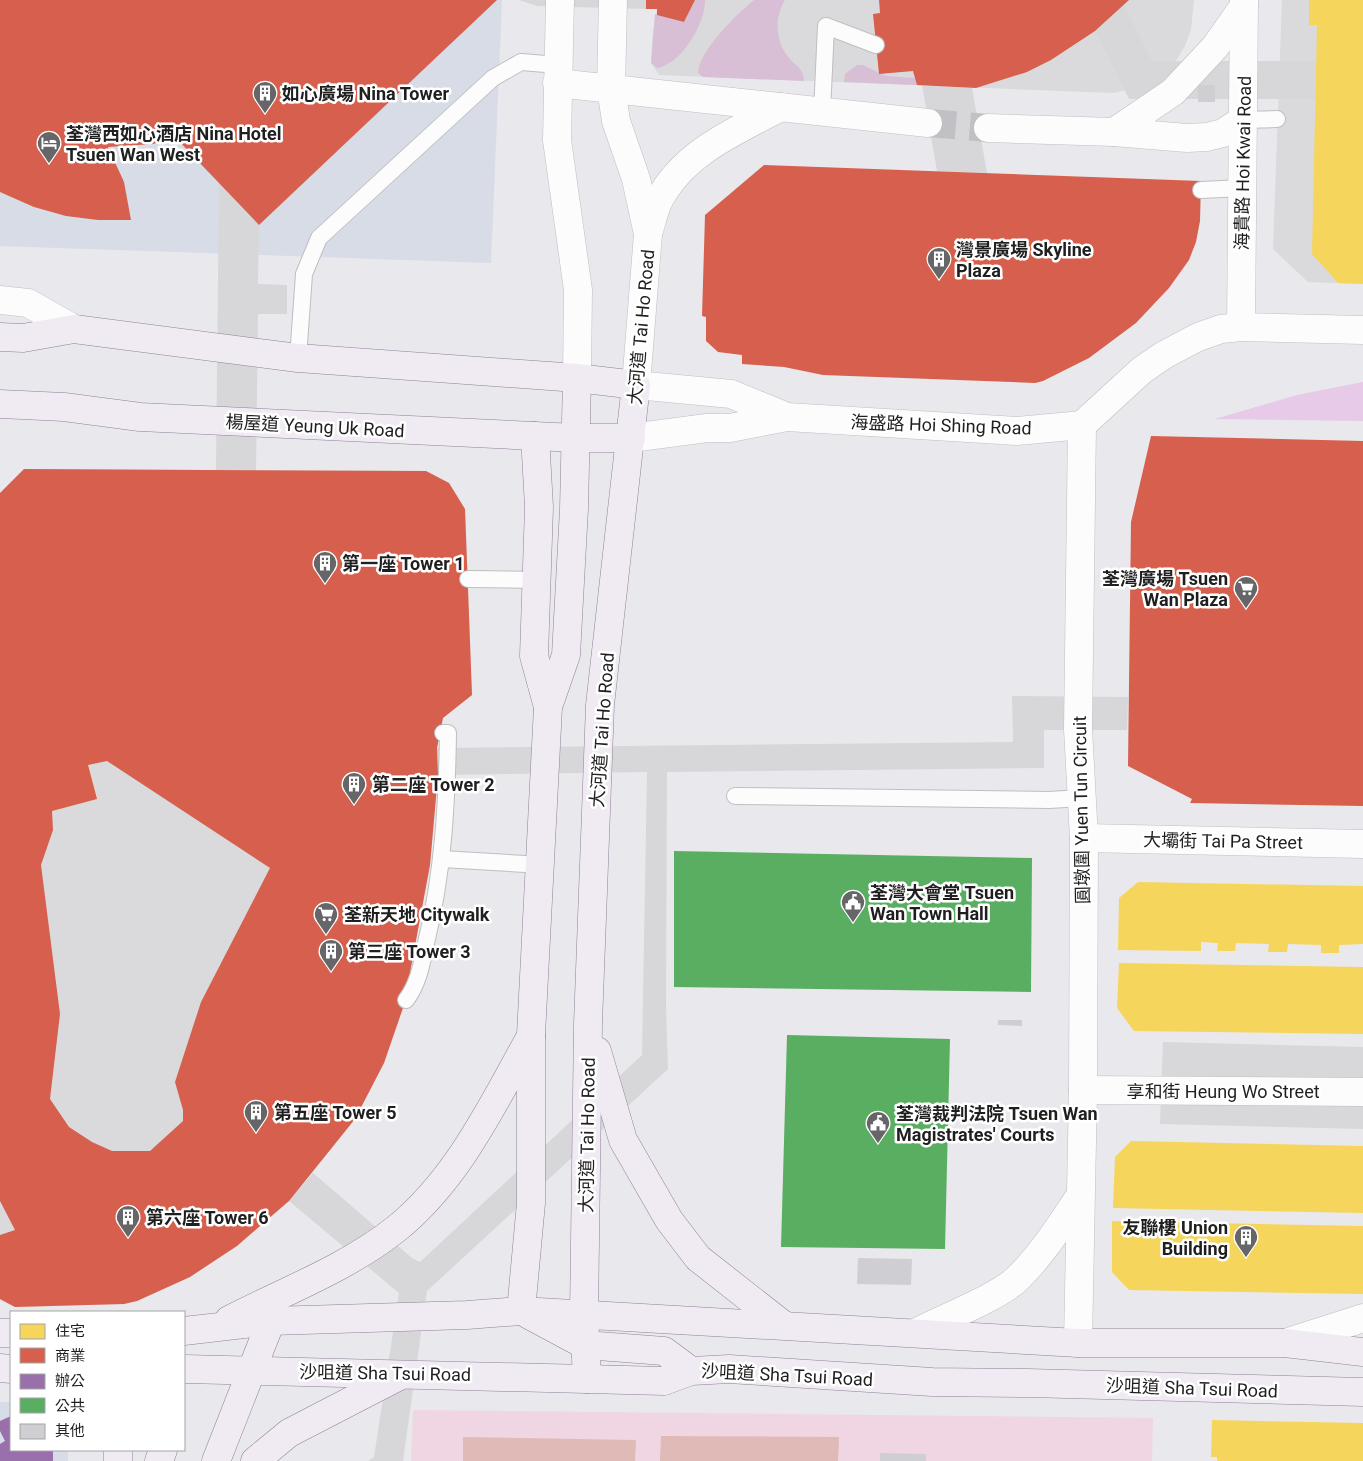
<svg xmlns="http://www.w3.org/2000/svg" width="1363" height="1461" viewBox="0 0 1363 1461" font-family="Roboto,'Noto Sans TC',sans-serif">
<style>
.residential{fill:#dadadc}
.commercial{fill:#d7dce6}
.grass{fill:#e7c9e8}
.forest{fill:#d9bfd5}
.park{fill:#f0d6e2}
.pitch{fill:#e0bab7}
.parking{fill:#d8d7d9}
.pier{fill:#d7d7d9}
.homes{fill:#f6d55c}
.shops{fill:#d6604d;fill-rule:evenodd}
.offices{fill:#9970ab}
.public{fill:#5aae61}
.building{fill:#ceced3}
.lines{fill:none;stroke-linecap:round;stroke-linejoin:round}
.minor-tunnel{stroke:#c1c0c4;stroke-width:28;stroke-dasharray:28 14;stroke-linecap:butt}
.service-casing{stroke:#bfbec0;stroke-width:18}
.minor-casing{stroke:#bfbec0;stroke-width:29}
.tertiary-casing{stroke:#bfbec0;stroke-width:29}
.secondary-casing{stroke:#8e8197;stroke-width:29}
.service{stroke:#fcfcfc;stroke-width:16}
.minor{stroke:#fcfcfc;stroke-width:28}
.tertiary{stroke:#fcfcfc;stroke-width:28}
.secondary{stroke:#f0ebf3;stroke-width:28}
.labels{text-anchor:middle;dominant-baseline:central;stroke-width:5;stroke-linejoin:round;paint-order:stroke}
.poi-label{font-size:18px;font-weight:bold;fill:#1f1f1f;stroke:#fff;text-anchor:start}
.street-label{font-size:18px;fill:#1f1f1f;stroke:#fff}
</style>
<rect width="100%" height="100%" fill="#e9e8ed"/>
<g class="residential">
<path d="M646,0H1194L1191,30L1185,46L1174,64L1144,86L1113,93L659,75L651,63L653,30L657,9H646Z"/>
<path d="M1282,0H1363V284L1308,282L1273,249Z"/>
<path d="M24,469L426,471L449,483L465,509L472,695L443,718L437,748L438,775L430,865L404,1005L384,1063L355,1119L289,1201L190,1277L137,1301L124,1304L15,1307L0,1300V493Z"/>
</g>
<g class="commercial">
<path d="M0,0H502L491,263L0,246Z"/>
<path d="M0,1402H11V1450H68V1461H0Z"/>
</g>
<path class="grass" d="M1363,382V421L1215,419L1297,395Z"/>
<g class="forest">
<path d="M695,0H705C706,22 681,65 657,68L651,63L655,14L684,22Z"/>
<path d="M754,0H785C774,18 775,42 790,59C797,67 804,69 804,81L703,77L698,73C699,50 737,14 754,0Z"/>
<path d="M857,65H863L886,76L915,78L917,85L844,82L845,74Z"/>
</g>
<path class="park" d="M413,1410L1153,1418L1152,1461H411Z"/>
<g class="pitch">
<path d="M661,1436L839,1437L838,1461H660Z"/>
<path d="M463,1437L636,1440L635,1461H463Z"/>
</g>
<path class="parking" d="M1163,1042L1363,1047V1129L1160,1124Z"/>
<g class="pier">
<path d="M519,0H646V9L537,6Z"/>
<path d="M1124,5L1152,61H1316V99H1129L1095,31Z"/>
<path d="M922,85L972,88L987,173L937,171Z"/>
<path d="M219,184L259,225L258,284L287,285V314H258L256,470H216Z"/>
<path d="M1012,696L1128,697L1127,730H1044V768L667,772L666,1005L668,1069L427,1291L403,1461H368L374,1457L399,1293L289,1201L313,1173L412,1258L420,1262L642,1055L647,772L438,775L437,748L1013,742Z"/>
</g>
<g class="homes">
<path d="M888,0H964L958,2L962,35H964L965,42L977,41L979,60L942,65L941,57L923,59V69L912,70V67L879,70L876,45L883,46L882,35L894,34L895,41L903,40V33L914,32L913,23L906,24L904,8L892,9Z"/>
<path d="M1012,0H1090L1053,21L1049,15L1038,22L1042,28L1032,33L1031,30L1004,45L990,20L1006,11L1002,5Z"/>
<path d="M1309,0H1363V284L1338,283L1312,254L1317,25H1309Z"/>
<path d="M0,87L10,98L38,117L70,131L104,136L85,218L34,207L0,192Z"/>
<path d="M841,183L863,184L862,208L840,207Z"/>
<path d="M937,187L970,188L968,224L936,223Z"/>
<path d="M283,502L341,524L332,545L324,542L321,550L314,553L320,568L325,566L334,570V561H341V552H357L356,643L339,641L340,636L330,637V615H319L318,612L310,616L317,633L308,637L312,646L305,649L310,657L296,664L266,594L280,587L285,595L295,590L283,561L271,566L275,574L261,580L231,513L253,504L261,522L269,519L277,534L286,529L282,523L283,518L279,516Z"/>
<path d="M278,643L288,697L298,788L261,795L221,770L192,736L88,765L97,799L52,811L47,810L30,849L44,1006L41,1103L73,1155L118,1177L26,1223L0,1178V946L12,708L226,671L228,645Z"/>
<path d="M1138,882L1363,886V944L1339,945V953H1321V945L1288,944L1287,952H1268L1269,944L1236,943L1235,951H1217L1218,943L1201,942V951L1118,950L1119,898Z"/>
<path d="M311,890L329,896L327,904L339,908L334,924L349,929L348,925L355,924L354,914L361,913L359,905L377,902L386,964L362,967L360,957L351,959L345,979L350,981L354,990L361,983L366,987L372,980L384,990L321,1057L310,1047L313,1045L305,1038L321,1021L311,1013L308,1023L301,1022V1016H297L286,1045L262,1037L287,963L303,968L301,976L311,979L320,950L309,946L307,955L291,950Z"/>
<path d="M1119,963L1363,967V1034L1134,1031L1117,1008Z"/>
<path d="M258,1049L271,1060L267,1065L272,1070L256,1089L267,1098L259,1107L266,1112L267,1108L273,1111L276,1101L283,1103L285,1094L302,1100L285,1159L261,1153L264,1143L255,1141L241,1157L245,1160V1170L254,1166L256,1172L265,1169L271,1183L189,1221L184,1205L188,1203L184,1195L203,1186L198,1176L200,1174L194,1168L181,1182L173,1173L167,1182L152,1168L196,1119L208,1129L203,1137L211,1143L232,1120L223,1113L217,1119L205,1109Z"/>
<path d="M1131,1141L1363,1146V1213L1113,1208L1115,1157Z"/>
<path d="M140,1179L148,1196L141,1200L146,1212L132,1219L139,1234L141,1230L146,1235L152,1227L157,1231L163,1224L177,1234L139,1284L120,1269L125,1262L118,1256L100,1267L102,1271L99,1280L108,1279V1286H118V1301L40,1304L42,1280H61V1275L56,1274V1267L47,1272L40,1258L23,1267L11,1244L71,1214L78,1228L70,1233L75,1242L103,1228L98,1218L90,1222L83,1207Z"/>
<path d="M1112,1221L1363,1226V1294L1129,1290L1112,1272Z"/>
<path d="M1212,1420L1363,1423V1461H1217V1457H1211Z"/>
</g>
<g class="shops">
<path d="M0,0H497L259,225L175,137L153,144L108,147L124,182L131,220H98L66,216L34,207L0,192Z"/>
<path d="M646,0H695L684,22L657,15V9H646Z"/>
<path d="M879,0H1129L1095,31L1051,60L1027,72L976,88L917,85L913,71L879,74L873,14L880,13Z"/>
<path d="M764,165L1201,181L1200,221L1196,242L1189,260L1169,288L1136,323L1089,358L1043,381L1035,383L823,375L784,367L742,364V355L718,352L706,341V317L702,316L705,215Z"/>
<path d="M1151,436L1363,441V806L1190,803L1192,799L1128,766L1131,522Z"/>
<path d="M24,469L426,471L449,483L465,509L472,695L443,718L437,748L438,775L430,865L404,1005L384,1063L355,1119L289,1201L237,1246L190,1277L137,1301L124,1304L15,1307L0,1299V1235L15,1230L0,1201V493ZM107,761L270,868L201,1002L175,1082L183,1110V1121L150,1151H112L92,1142L69,1127L50,1099L60,1014L41,865L53,830L52,811L97,799L88,765Z"/>
</g>
<path class="offices" d="M11,1416V1450H53V1461H0V1444L5,1441L0,1431V1421Z"/>
<g class="public">
<path d="M674,851L1032,858L1031,992L674,987Z"/>
<path d="M787,1035L950,1039L945,1249L781,1247Z"/>
</g>
<g class="building">
<rect x="1198" y="85" width="17" height="17"/>
<path d="M998,1020H1022V1026L998,1025Z"/>
<path d="M858,1258L912,1259L911,1285L857,1284Z"/>
<path d="M880,1453L926,1454V1461H880Z"/>
</g>
<g class="lines">
<path class="minor-tunnel" d="M928,123L988,128"/>
<g class="service-casing">
<g id="service">
<path d="M822,112L826,26L876,45"/>
<path d="M1243,120L1277,119"/>
<path d="M1201,190L1243,188"/>
<path d="M298,358L304,274L319,238L493,78L521,62L558,65"/>
<path d="M468,579L537,580"/>
<path d="M735,796L1049,800L1081,798"/>
<path d="M442,859L542,865"/>
<path d="M406,1000C419,983 422,962 426,943C443,874 447,804 448,733H443"/>
</g>
</g>
<g class="minor-casing">
<g id="minor">
<path d="M557,83L928,123"/>
<path d="M988,128L1114,132L1187,138L1207,137L1223,133L1243,120"/>
<path d="M1114,132L1173,92L1215,47L1244,6"/>
<path d="M0,300L28,303L74,329"/>
<path d="M1241,327L1244,0"/>
<path d="M1084,838L1363,844"/>
<path d="M1083,1090L1363,1092"/>
<path d="M915,1333C941,1319 997,1298 1017,1279C1042,1255 1061,1224 1080,1196"/>
<path d="M1078,1343L1083,1090L1084,838L1078,729L1082,425"/>
<path d="M1285,1343L1363,1318"/>
</g>
</g>
<g class="tertiary-casing">
<g id="tertiary">
<path d="M560,0L557,140L578,290L577,378"/>
<path d="M613,0L611,88L616,121L636,179L648,234L636,385L731,394L787,417"/>
<path d="M648,233C652,222 654,210 659,200C684,152 736,131 781,107"/>
<path d="M631,438L707,428H730L787,417L1017,431L1082,425L1142,370L1164,355L1198,337L1221,329L1241,327L1363,330"/>
</g>
</g>
<g class="secondary-casing">
<g id="secondary">
<path d="M0,337L23,338L74,329L298,358L577,378L636,385L600,705L588,1024L584,1315L587,1379"/>
<path d="M0,404L64,407L140,417L576,438H631"/>
<path d="M535,436L539,507L534,656L548,707"/>
<path d="M597,1051L623,1140L669,1220L698,1258L782,1324"/>
<path d="M521,1311L531,1203V1035L548,707L566,655L574,509L577,378"/>
<path d="M529,1315L585,1345L664,1351L691,1371"/>
<path d="M229,1320C285,1291 347,1268 396,1229C458,1179 493,1104 531,1036"/>
<path d="M184,1331L271,1321L467,1315L521,1311L1078,1343H1285L1363,1352"/>
<path d="M0,1333H11"/>
<path d="M0,1368L11,1369"/>
<path d="M184,1369L664,1381L691,1371L729,1369L932,1382L1028,1383L1363,1392"/>
<path d="M118,1461V1450"/>
<path d="M159,1461L163,1450"/>
<path d="M216,1461L271,1321"/>
<path d="M255,1461L289,1433L401,1375"/>
</g>
</g>
<use href="#service" class="service"/>
<use href="#minor" class="minor"/>
<use href="#tertiary" class="tertiary"/>
<use href="#secondary" class="secondary"/>
</g>
<defs>
<g id="building-pin" transform="scale(1.25)"><path d="M0 17L-7.5 6A9.5 9.5 0 1 1 7.5 6Z" fill="#666567" stroke="#fff"/><path d="M-4-6H4V6H1V3H-1V6H-4ZM-2.5-4.3h1.7v1.8h-1.7ZM.8-4.3h1.7v1.8H.8ZM-2.5-1h1.7V.8h-1.7ZM.8-1h1.7V.8H.8Z" fill="#fff"/></g>
<g id="hotel-pin" transform="scale(1.25)"><path d="M0 17L-7.5 6A9.5 9.5 0 1 1 7.5 6Z" fill="#666567" stroke="#fff"/><path d="M-6-4.5h1.5V1H6V5H4.5V3h-9V5H-6ZM-4 0a1.8 1.8 0 1 1 3.6 0ZM.5 0V-2.5h3Q6-2.5 6 0Z" fill="#fff"/></g>
<g id="supermarket-pin" transform="scale(1.25)"><path d="M0 17L-7.5 6A9.5 9.5 0 1 1 7.5 6Z" fill="#666567" stroke="#fff"/><path d="M-6-5.5h2.5l.6 2H6L4.5 2H-2.5L-4.4-4H-6ZM-1.5 3.2a1.3 1.3 0 1 0 .1 0ZM3 3.2a1.3 1.3 0 1 0 .1 0Z" fill="#fff"/></g>
<g id="civic-pin" transform="scale(1.25)"><path d="M0 17L-7.5 6A9.5 9.5 0 1 1 7.5 6Z" fill="#666567" stroke="#fff"/><path d="M-.6-6.5H3V-4.5H.6V-3L4-1V1h2V6H-6V1h2V-1L-.6-3ZM-1.2 2.5V6h2.4V2.5Z" fill="#fff"/></g>
</defs>
<g fill-rule="evenodd">
<use href="#building-pin" x="265" y="93"/>
<use href="#hotel-pin" x="49" y="143"/>
<use href="#building-pin" x="939" y="259"/>
<use href="#building-pin" x="325" y="563"/>
<use href="#supermarket-pin" x="1246" y="588"/>
<use href="#building-pin" x="354" y="784"/>
<use href="#civic-pin" x="853" y="902"/>
<use href="#supermarket-pin" x="326" y="914"/>
<use href="#building-pin" x="331" y="951"/>
<use href="#building-pin" x="256" y="1112"/>
<use href="#civic-pin" x="878" y="1123"/>
<use href="#building-pin" x="128" y="1217"/>
<use href="#building-pin" x="1246" y="1237"/>
</g>
<g class="labels">
<g class="poi-label">
<text x="282" y="93">如心廣場 Nina Tower</text>
<text x="66" y="133">荃灣西如心酒店 Nina Hotel<tspan x="66" dy="21">Tsuen Wan West</tspan></text>
<text x="956" y="249">灣景廣場 Skyline<tspan x="956" dy="21">Plaza</tspan></text>
<text x="342" y="563">第一座 Tower 1</text>
<text x="1228" y="578" text-anchor="end">荃灣廣場 Tsuen<tspan x="1228" dy="21">Wan Plaza</tspan></text>
<text x="372" y="784">第二座 Tower 2</text>
<text x="870" y="892">荃灣大會堂 Tsuen<tspan x="870" dy="21">Wan Town Hall</tspan></text>
<text x="344" y="914">荃新天地 Citywalk</text>
<text x="348" y="951">第三座 Tower 3</text>
<text x="274" y="1112">第五座 Tower 5</text>
<text x="896" y="1113">荃灣裁判法院 Tsuen Wan<tspan x="896" dy="21">Magistrates' Courts</tspan></text>
<text x="146" y="1217">第六座 Tower 6</text>
<text x="1228" y="1227" text-anchor="end">友聯樓 Union<tspan x="1228" dy="21">Building</tspan></text>
</g>
<g class="street-label">
<text transform="translate(1243 163) rotate(-89)">海貴路 Hoi Kwai Road</text>
<text transform="translate(641 327) rotate(-85)">大河道 Tai Ho Road</text>
<text transform="translate(941 425) rotate(2)">海盛路 Hoi Shing Road</text>
<text transform="translate(315 426) rotate(3)">楊屋道 Yeung Uk Road</text>
<text transform="translate(602 730) rotate(-86)">大河道 Tai Ho Road</text>
<text transform="translate(1081 810) rotate(-91)">圓墩圍 Yuen Tun Circuit</text>
<text transform="translate(1223 841) rotate(1)">大壩街 Tai Pa Street</text>
<text x="1223" y="1091">享和街 Heung Wo Street</text>
<text transform="translate(587 1135) rotate(-89)">大河道 Tai Ho Road</text>
<text transform="translate(385 1373) rotate(1)">沙咀道 Sha Tsui Road</text>
<text transform="translate(787 1375) rotate(3)">沙咀道 Sha Tsui Road</text>
<text transform="translate(1192 1388) rotate(2)">沙咀道 Sha Tsui Road</text>
</g>
</g>
<rect x="10" y="1311" width="175" height="140" fill="#ffffff" stroke="#a5a5a5"/>
<rect x="20" y="1324" width="25" height="15" fill="#f6d55c" stroke="#a5a5a5"/>
<text x="55" y="1336" font-size="15" fill="#1f1f1f">住宅</text>
<rect x="20" y="1348" width="25" height="15" fill="#d6604d" stroke="#a5a5a5"/>
<text x="55" y="1361" font-size="15" fill="#1f1f1f">商業</text>
<rect x="20" y="1374" width="25" height="15" fill="#9970ab" stroke="#a5a5a5"/>
<text x="55" y="1386" font-size="15" fill="#1f1f1f">辦公</text>
<rect x="20" y="1398" width="25" height="15" fill="#5aae61" stroke="#a5a5a5"/>
<text x="55" y="1411" font-size="15" fill="#1f1f1f">公共</text>
<rect x="20" y="1424" width="25" height="15" fill="#ceced3" stroke="#a5a5a5"/>
<text x="55" y="1436" font-size="15" fill="#1f1f1f">其他</text>
</svg>
